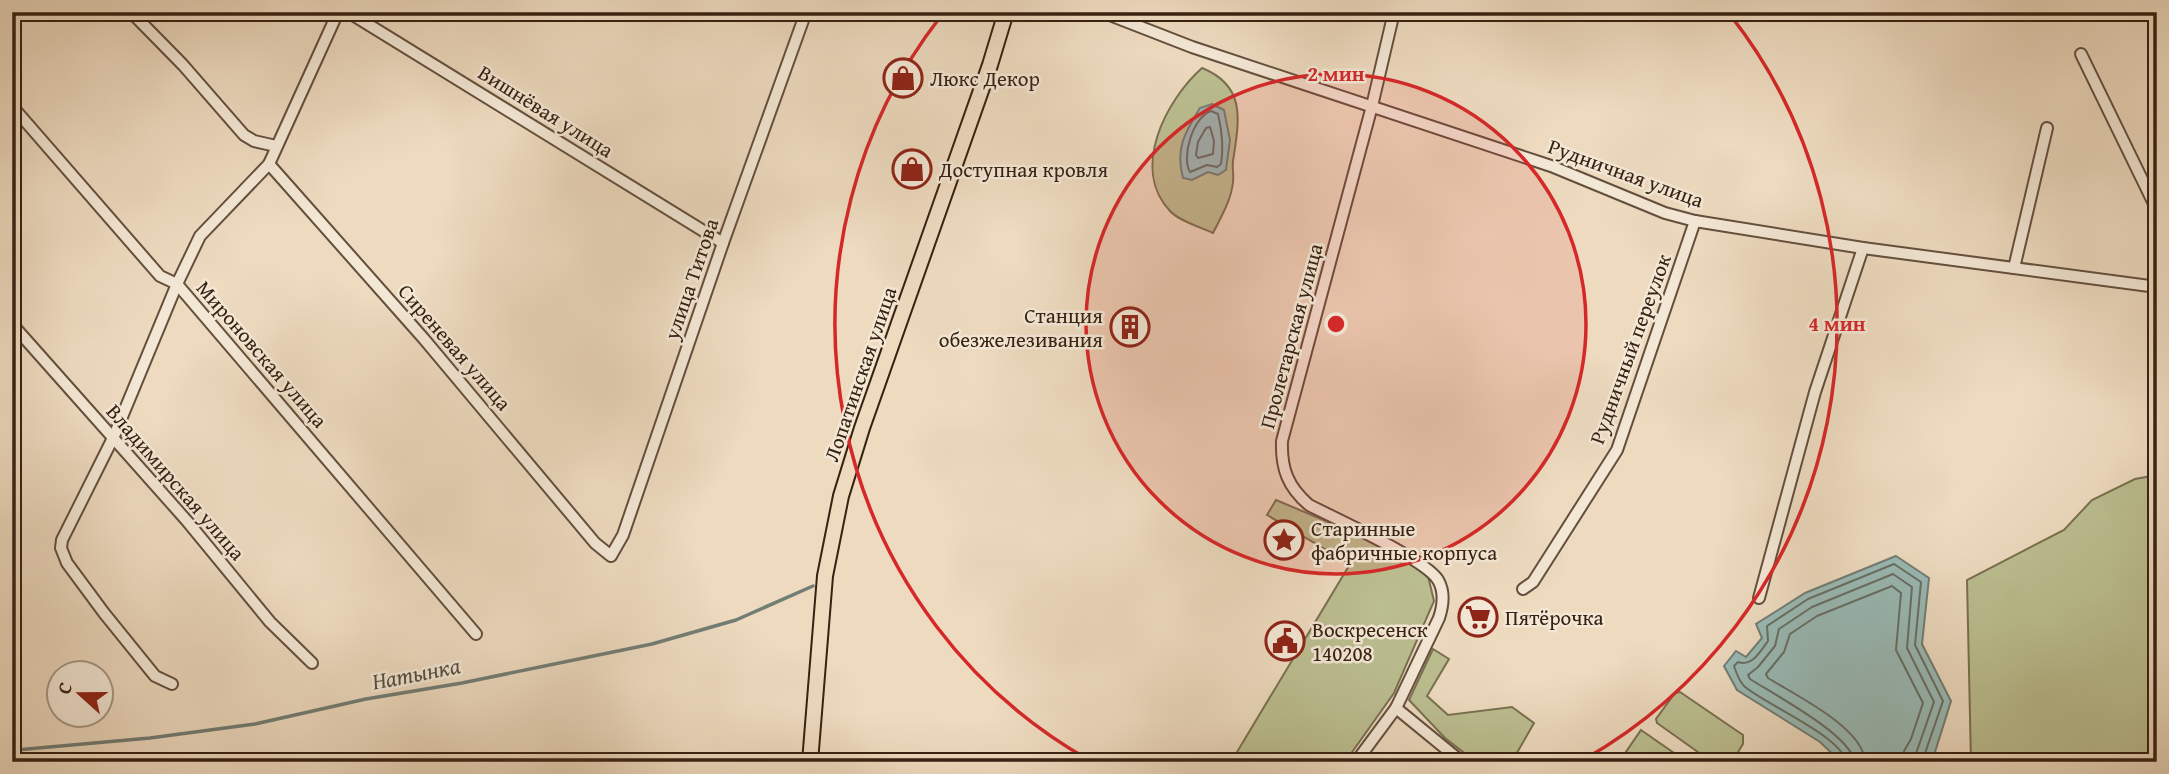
<svg xmlns="http://www.w3.org/2000/svg" width="2169" height="774" viewBox="0 0 2169 774" font-family="'Gentium Book Plus',serif">
<style>
.green{fill:#bbbe90;stroke:#797051;stroke-width:2}
.water{fill:#99bab5;stroke:#727d74;stroke-width:2}
.lines{fill:none;stroke-linecap:round;stroke-linejoin:round}
.shore{stroke:#686e64;stroke-width:2}
.stream{stroke:#727d74;stroke-width:3.5}
.minor-casing{stroke:#644f3d;stroke-width:14}
.major-casing{stroke:#372112;stroke-width:18}
.minor{stroke:#f3e7d5;stroke-width:10}
.major{stroke:#eddabf;stroke-width:14}
.ring{fill:none;stroke:#d62828;stroke-width:3.5}
.labels{text-anchor:middle;dominant-baseline:central;stroke-width:5;stroke-linejoin:round;paint-order:stroke}
.poi-label{font-size:21px;fill:#372112;stroke:#f3e7d5;text-anchor:start}
.street-label{font-size:21px;fill:#372112;stroke:#f3e7d5}
.water-label{font-size:23px;font-style:italic;fill:#544f43;stroke:#f3e7d5}
.centre{fill:#d62828;stroke:#f3e7d5;stroke-width:3.5}
.ring-label{font-size:21px;text-anchor:middle;font-weight:bold;fill:#d62828;stroke:#f3e7d5;stroke-width:5;stroke-linejoin:round;paint-order:stroke}
</style>
<rect width="100%" height="100%" fill="#eddabf"/>
<filter id="stains"><feTurbulence type="fractalNoise" baseFrequency=".00286" numOctaves="4"/><feColorMatrix values="0 0 0 0 .2 0 0 0 0 .09 0 0 0 0 .02 0 0 0 .5 -.17"/></filter>
<radialGradient id="worn" r=".72"><stop offset=".6" stop-color="#630" stop-opacity="0"/><stop offset="1" stop-color="#630" stop-opacity=".3"/></radialGradient>
<g class="green">
<path d="M1202,68C1247,86 1239,121 1233,161C1232,168 1234,175 1233,182C1231,201 1221,217 1213,233C1200,227 1179,221 1170,211C1130,169 1166,100 1202,68Z"/>
<path d="M2157,475V762H1971L1967,580L2064,530L2092,500L2135,479Z"/>
<path d="M1276,500L1352,532L1427,572L1434,601L1394,693L1345,762H1231L1350,564L1267,515Z"/>
<path d="M1433,649L1449,659L1427,696L1448,715L1512,707L1534,723L1514,758L1516,762H1476L1445,738L1409,700Z"/>
<path d="M1680,692L1743,735V744L1732,762H1712L1657,723L1656,719L1675,693Z"/>
<path d="M1641,730L1687,762H1619Z"/>
</g>
<g class="water">
<path d="M1212,104L1224,110L1230,140L1226,170L1218,175L1208,172L1192,180L1183,178C1175,149 1185,132 1200,108Z"/>
<path d="M1896,556L1929,578L1922,644L1951,701L1935,752L1927,762H1841L1820,742L1737,690L1724,666L1736,651L1746,657L1762,638L1756,624L1805,593Z"/>
</g>
<g class="lines">
<g class="shore">
<path d="M1211,111L1218,114C1222,131 1224,147 1221,164L1217,167L1207,165L1190,172C1181,157 1193,117 1211,111Z"/>
<path d="M1210,127L1214,141L1213,154L1198,158L1196,155L1198,142L1206,128Z"/>
<path d="M1846,762C1842,736 1764,704 1744,686C1739,681 1736,672 1734,666L1738,662C1752,667 1760,652 1768,641L1767,626L1808,599L1894,564L1921,582L1915,645L1943,701L1922,762"/>
<path d="M1854,762C1853,736 1773,694 1750,679L1748,675L1758,667L1775,646L1779,629L1812,607L1893,574L1912,587L1907,648L1934,702L1913,762"/>
<path d="M1865,762C1864,728 1795,695 1768,678L1766,674L1784,652L1790,634L1817,616L1892,586L1901,593L1896,650L1923,703L1911,739L1904,751L1903,762"/>
</g>
<path class="stream" d="M16,750L150,738L255,724L366,699L462,683L652,644L736,620L813,586"/>
<g class="minor-casing">
<g id="minor">
<path d="M131,12L183,65L244,135L254,141L276,146"/>
<path d="M348,12L723,243"/>
<path d="M1102,12L1192,47L1551,166L1665,213L1695,221L1863,248L2157,287"/>
<path d="M2081,54L2157,210"/>
<path d="M12,106L160,276L177,284L476,634"/>
<path d="M269,164L424,339L595,543L611,556L623,535L723,243L806,12"/>
<path d="M2014,268L2047,128"/>
<path d="M12,324L187,521L270,622L312,663"/>
<path d="M1523,589L1533,582L1617,450L1695,221"/>
<path d="M1759,598L1815,392L1863,248"/>
<path d="M172,684L155,676L104,613L67,563L61,548L62,540L114,436L177,284L200,236L269,164L338,12"/>
<path d="M1396,708L1462,762"/>
<path d="M1356,762L1396,708L1439,618C1443,606 1445,592 1438,580C1425,559 1336,519 1309,505C1288,487 1281,469 1282,441L1372,106L1394,12"/>
</g>
</g>
<g class="major-casing">
<path id="major" d="M810,762L825,576L841,496L862,428L990,65L1006,12"/>
</g>
<use href="#minor" class="minor"/>
<use href="#major" class="major"/>
</g>
<circle cx="1336" cy="324" r="250" fill="#d62828" fill-opacity=".12"/>
<g class="ring">
<circle cx="1336" cy="324" r="250"/>
<path d="M1089 760A501 501 0 0 1 941 16M1731 16A501 501 0 0 1 1583 760"/>
</g>
<defs>
<g id="shop-ring" transform="scale(2.0125)"><circle r="9.5" fill="#f3e7d5" stroke="#8f2418" stroke-width="1.5"/><path d="M-5-2.5h2.3a2.7 3.5 0 0 1 5.4 0H5L5.5 6h-11ZM-1.5-2.5h3a1.5 2.3 0 0 0-3 0Z" fill="#8f2418"/></g>
<g id="building-ring" transform="scale(2.0125)"><circle r="9.5" fill="#f3e7d5" stroke="#8f2418" stroke-width="1.5"/><path d="M-4-6H4V6H1V3H-1V6H-4ZM-2.5-4.3h1.7v1.8h-1.7ZM.8-4.3h1.7v1.8H.8ZM-2.5-1h1.7V.8h-1.7ZM.8-1h1.7V.8H.8Z" fill="#8f2418"/></g>
<g id="sight-ring" transform="scale(2.0125)"><circle r="9.5" fill="#f3e7d5" stroke="#8f2418" stroke-width="1.5"/><path d="M0-6L1.8-2.2L6-1.7L2.9 1.2L3.7 5.4L0 3.3L-3.7 5.4L-2.9 1.2L-6-1.7L-1.8-2.2Z" fill="#8f2418"/></g>
<g id="supermarket-ring" transform="scale(2.0125)"><circle r="9.5" fill="#f3e7d5" stroke="#8f2418" stroke-width="1.5"/><path d="M-6-5.5h2.5l.6 2H6L4.5 2H-2.5L-4.4-4H-6ZM-1.5 3.2a1.3 1.3 0 1 0 .1 0ZM3 3.2a1.3 1.3 0 1 0 .1 0Z" fill="#8f2418"/></g>
<g id="civic-ring" transform="scale(2.0125)"><circle r="9.5" fill="#f3e7d5" stroke="#8f2418" stroke-width="1.5"/><path d="M-.6-6.5H3V-4.5H.6V-3L4-1V1h2V6H-6V1h2V-1L-.6-3ZM-1.2 2.5V6h2.4V2.5Z" fill="#8f2418"/></g>
</defs>
<g fill-rule="evenodd">
<use href="#shop-ring" x="903" y="78"/>
<use href="#shop-ring" x="912" y="169"/>
<use href="#building-ring" x="1130" y="327"/>
<use href="#sight-ring" x="1284" y="540"/>
<use href="#supermarket-ring" x="1478" y="617"/>
<use href="#civic-ring" x="1285" y="641"/>
</g>
<g class="labels">
<g class="poi-label">
<text x="930" y="78">Люкс Декор</text>
<text x="939" y="169">Доступная кровля</text>
<text x="1103" y="315" text-anchor="end">Станция<tspan x="1103" dy="24">обезжелезивания</tspan></text>
<text x="1311" y="528">Старинные<tspan x="1311" dy="24">фабричные корпуса</tspan></text>
<text x="1505" y="617">Пятёрочка</text>
<text x="1312" y="629">Воскресенск<tspan x="1312" dy="24">140208</tspan></text>
</g>
<g class="street-label">
<text transform="translate(546 111) rotate(32)">Вишнёвая улица</text>
<text transform="translate(1626 173) rotate(20)">Рудничная улица</text>
<text transform="translate(691 279) rotate(-71)">улица Титова</text>
<text transform="translate(1291 336) rotate(-75)">Пролетарская улица</text>
<text transform="translate(455 347) rotate(49)">Сиреневая улица</text>
<text transform="translate(1630 349) rotate(-70)">Рудничный переулок</text>
<text transform="translate(262 354) rotate(49)">Мироновская улица</text>
<text transform="translate(860 374) rotate(-71)">Лопатинская улица</text>
<text transform="translate(176 482) rotate(49)">Владимирская улица</text>
</g>
<g class="water-label">
<text transform="translate(416 673) rotate(-11)">Натынка</text>
</g>
</g>
<circle cx="1336" cy="324" r="10" class="centre"/>
<g class="ring-label">
<text x="1336" y="81">2 мин</text>
<text x="1837" y="331">4 мин</text>
</g>
<rect width="2169" height="774" fill="none" stroke="#eddabf" stroke-width="42"/>
<rect x="14" y="14" width="2141" height="746" fill="none" stroke="#372112" stroke-width="3.5"/>
<rect x="21" y="21" width="2127" height="732" fill="none" stroke="#372112" stroke-width="2"/>
<g transform="translate(80 694) rotate(291)"><circle r="33" fill="#f3e7d5" stroke="#a89887" stroke-width="2"/>
<path d="M0-5L12 26L0 18L-12 26Z" fill="#8f2418"/>
<text y="-10" font-size="19" font-weight="bold" text-anchor="middle" fill="#372112">С</text>
</g>
<rect width="100%" height="100%" filter="url(#stains)"/>
<rect width="100%" height="100%" fill="url(#worn)"/>
</svg>
